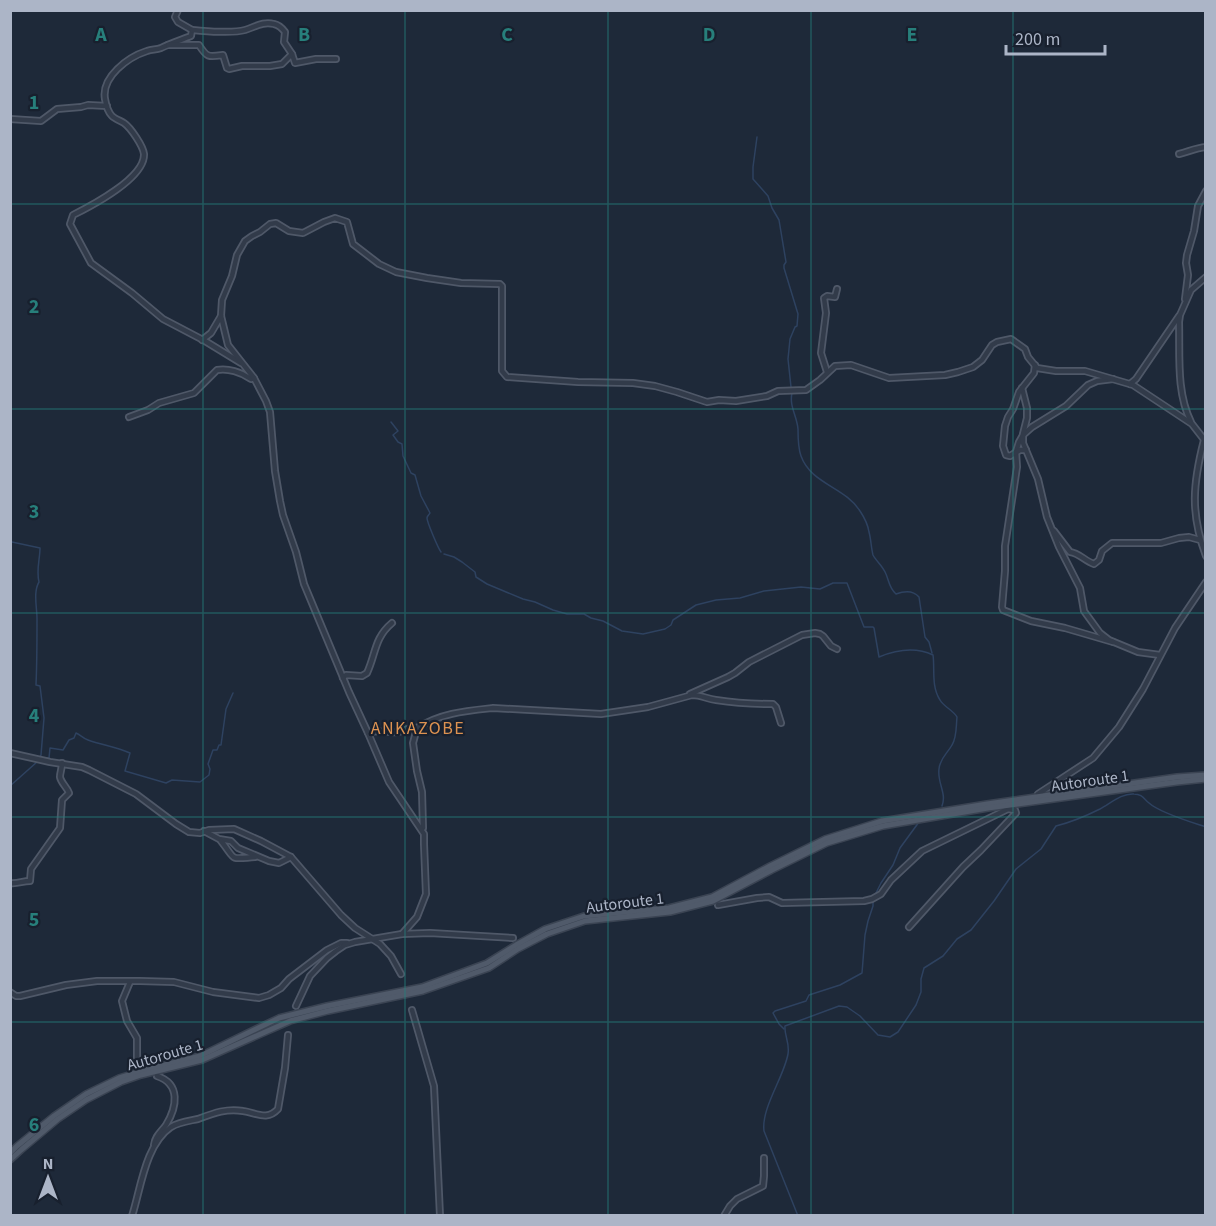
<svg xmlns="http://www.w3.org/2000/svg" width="1216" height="1226" viewBox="0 0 1216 1226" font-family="'Source Sans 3',sans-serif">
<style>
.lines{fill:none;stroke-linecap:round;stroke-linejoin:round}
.stream{stroke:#2e4260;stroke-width:1.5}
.minor-casing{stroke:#4f5868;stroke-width:8}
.major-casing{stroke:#3b4453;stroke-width:8}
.minor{stroke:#323b4a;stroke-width:4.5}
.major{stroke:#505a6a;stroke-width:5}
.grid{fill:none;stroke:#277f7b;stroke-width:1.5;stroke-opacity:0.55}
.labels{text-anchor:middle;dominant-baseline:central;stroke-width:4.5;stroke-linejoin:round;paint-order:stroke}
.street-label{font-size:16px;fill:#acb5c7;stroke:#18202e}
.neighbourhood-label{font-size:18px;letter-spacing:1.5px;fill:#dd9251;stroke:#18202e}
.grid-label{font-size:20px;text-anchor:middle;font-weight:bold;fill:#277f7b;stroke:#18202e;stroke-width:4.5;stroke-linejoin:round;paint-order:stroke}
</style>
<rect width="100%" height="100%" fill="#1e2939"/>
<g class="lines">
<g class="stream">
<path d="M757,137L753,167V179L768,196L772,208L779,220L786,262L784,265V268L798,314L797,326L795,327L790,339L788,359L791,387"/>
<path d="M792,393C789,406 797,416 798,429C798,437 798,448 801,456C811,484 845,487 860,511C864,517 868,525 869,532C871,539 871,547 873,555C876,561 883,566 886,574C889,581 889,588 896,594C904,591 913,590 919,597L925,637L929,642L932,653"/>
<path d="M391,422L398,431L393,435L398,442L402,444L403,456L411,473L415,475L421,496L430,513C429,515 427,516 427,518C427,522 438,548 441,552"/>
<path d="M10,538L12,542L40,548C40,559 36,570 39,582C33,592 37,607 37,619C37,641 37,663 36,685L40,686L44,718L41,755L37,762L10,786"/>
<path d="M444,554L454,557L462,562L475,572L476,577L487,584L523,599L535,602L553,610L567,614H584L591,618L603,621L622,631L643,634L665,629L671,625L673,620L696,605L716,600L740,598L764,591L801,587L820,589L833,583H847L864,627H873L874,628L879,657C896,650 916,647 933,655C935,669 931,686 940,700C944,707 953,710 957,717C956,726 957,737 952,745C947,754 940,758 939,769C937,783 947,793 942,806"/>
<path d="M42,758H49L50,748L63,750L69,740L74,738L76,733C81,735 82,738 88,740C102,745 116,747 130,753L125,771L166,783L172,780L200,782L209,775L210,769L208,764L213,750H217L219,745H221L226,709L233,693"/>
<path d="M875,895L881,883L893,865L900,848L919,822"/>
<path d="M784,1029L779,1024L773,1013L775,1011L806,1001L809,995L840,985L862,973L865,935L868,921L873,906V901"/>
<path d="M798,1216L764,1131C761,1108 784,1077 788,1054C790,1043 784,1035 785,1026L839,1006L847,1007L860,1016L878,1035L890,1037L898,1032L916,1005L921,992V979L924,968L943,956L957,939L971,930L994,901L1016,869L1041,849L1056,826C1072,822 1086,816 1100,809C1111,803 1122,793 1134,794C1142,794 1144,799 1149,803C1160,813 1191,822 1206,827"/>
</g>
<g class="minor-casing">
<g id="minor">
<path d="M178,10L175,17L178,22L192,30L191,36C181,40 171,43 161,48C156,50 152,49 147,51C128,57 101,77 105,99C106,105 108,112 112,116C115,119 121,121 124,123C131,128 143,146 144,154C145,178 91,206 73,215L70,224L91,263L132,293L163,319L205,341L241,363"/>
<path d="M192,30C207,31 231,34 245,30C255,27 263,21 274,24C279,25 282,28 285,32L284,42L292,54L295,63L316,59H336"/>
<path d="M168,45H199C207,58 209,57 223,55L227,68L229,69L242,66H270L282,64L292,54"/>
<path d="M10,119L41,121L57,109L81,107L88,105L107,106"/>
<path d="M1179,154C1188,152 1195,148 1206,147"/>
<path d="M1185,299L1188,275L1186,263L1187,255L1194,231L1198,206L1206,191"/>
<path d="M202,340L211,333L221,316"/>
<path d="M827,372L821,353L826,313L824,298L827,296L835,297L837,289"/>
<path d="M1113,379L1097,381L1088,385L1066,406L1032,427L1023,435L1019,442L1016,452L1017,467L1005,546V571L1002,607L1003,610L1031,621L1065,628L1113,642"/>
<path d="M1130,384L1136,379L1179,316"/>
<path d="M1022,388L1027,408V418L1023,434V443L1038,479L1047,517L1059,547L1080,588L1084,611L1100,633L1109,640L1138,652L1160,655"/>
<path d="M129,417L148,410L159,403L194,393L217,370C228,368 241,372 251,379L254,378"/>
<path d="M1191,422C1176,392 1180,355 1179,322L1180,315L1191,290L1206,277"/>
<path d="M1204,440C1193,483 1190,513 1206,556"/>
<path d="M1026,450H1020L1010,456L1006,455L1003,446L1005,426L1008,417L1013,409L1019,392L1034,373L1035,365"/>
<path d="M1054,531L1070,552C1079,553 1085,561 1094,564L1099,560L1102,551L1112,543H1161L1179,538L1189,537L1200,540"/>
<path d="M343,678L346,675L362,676L367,673C376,654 374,638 392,623"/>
<path d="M690,694L728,677L735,673L749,662L802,635L815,633L820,634L823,636L831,646L837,649"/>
<path d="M417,728L413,743L417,771L422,792L423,828"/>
<path d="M368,733C379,729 388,733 398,732C406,731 409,726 417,728C441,713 465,711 493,708L601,714L648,707L692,695C701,695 707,699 716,700C735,703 754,704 773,704L776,707L781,723"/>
<path d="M10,753L50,762L82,767L89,770L136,794L176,824L189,832L200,833L209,830L234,829L261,841L291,857L341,915L355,928L380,944L391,956L401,974"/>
<path d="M1038,794L1093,758L1119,727L1143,689L1175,628L1206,582"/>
<path d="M204,831L219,839L231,841L238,848L269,861L279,863L291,857"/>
<path d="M221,841C237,861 228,859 255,857"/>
<path d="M10,883C18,884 22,881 30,881L31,869L60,828L62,800L69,793C67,787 61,783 60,777C60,772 62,769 62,763"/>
<path d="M718,905L757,898L769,897L782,903L864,901L872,899L881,894L891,880L922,851L1008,809L1015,810L1016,813L981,850L963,867L909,927"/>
<path d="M402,934L430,933L513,938"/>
<path d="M130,982L122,1001L127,1021L137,1038V1062L139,1067"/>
<path d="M10,992L16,996H20L66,985L97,981H140L174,982L213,992L259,998L269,995L281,988L289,979L327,950L341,943H347"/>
<path d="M296,1006L310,976L327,958L336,951L345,945L355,942L402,934L417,917L426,894L424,844V834L389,782L368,733L349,692L304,584L296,552L283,515L280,501L275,471L270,412L266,401L254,378L228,345L221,316L222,300L232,276L237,255L245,241L252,236L260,232L270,224L276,223L289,231L303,233L324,222L335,218L347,222L353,244L379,264L396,272L427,278L461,283L500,284L502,286V371L507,377L578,382L633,383L655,386L677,392L707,402L719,400L736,401L767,396L778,391L806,390L820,380L835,366L851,365L889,378L945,375L958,372L973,367L982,360L992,345L997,342L1011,339L1025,349L1028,357L1037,368L1056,371H1085L1133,385L1192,424L1206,442"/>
<path d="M412,1010L434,1086L440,1216"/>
<path d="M154,1145C155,1136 161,1132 166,1125C177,1107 181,1084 157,1076"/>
<path d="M132,1216C141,1188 145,1145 171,1127C179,1122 189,1121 198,1119C214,1113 227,1108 243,1111C257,1113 267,1121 278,1109L285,1068L288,1035"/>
<path d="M724,1216L730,1206L737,1199L763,1186L764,1176V1158"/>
</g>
</g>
<g class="major-casing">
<g id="major">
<path d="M10,1153L17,1146L54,1116L86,1094L119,1078L145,1070L200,1056L279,1018L327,1006L422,987L487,963L516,945L545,929L584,916L669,908L712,897L770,866L825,839L882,821L987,804L1177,777L1206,775"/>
<path d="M10,1160L21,1150L58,1119L86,1100L121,1082L141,1075L202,1060L290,1021L328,1011L423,991L489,968L518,949L547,934L585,921L670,912L713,901L772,870L827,843L883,826L988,808L1177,782L1206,779"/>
</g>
</g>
<use href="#minor" class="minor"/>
<use href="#major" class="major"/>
</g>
<path class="grid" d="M203,10V1216M405,10V1216M608,10V1216M811,10V1216M1013,10V1216M10,204H1206M10,409H1206M10,613H1206M10,817H1206M10,1022H1206"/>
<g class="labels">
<g class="street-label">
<text transform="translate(1090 781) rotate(-8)">Autoroute 1</text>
<text transform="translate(625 903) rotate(-7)">Autoroute 1</text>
<text transform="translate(165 1055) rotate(-16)">Autoroute 1</text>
</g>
<g class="neighbourhood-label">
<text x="418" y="728">ANKAZOBE</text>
</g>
</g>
<g class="grid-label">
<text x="101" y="41">A</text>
<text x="304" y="41">B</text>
<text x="507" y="41">C</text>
<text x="709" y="41">D</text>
<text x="912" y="41">E</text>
<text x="34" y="109">1</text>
<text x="34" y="313">2</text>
<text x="34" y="518">3</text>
<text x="34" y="722">4</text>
<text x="34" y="926">5</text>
<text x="34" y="1131">6</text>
</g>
<rect width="1216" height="1226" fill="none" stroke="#acb5c7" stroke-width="24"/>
<g transform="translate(48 1178)" stroke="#18202e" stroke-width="4.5" paint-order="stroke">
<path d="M0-4.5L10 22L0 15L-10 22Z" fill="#acb5c7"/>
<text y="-9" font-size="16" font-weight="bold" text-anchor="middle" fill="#acb5c7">N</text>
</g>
<path d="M1006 45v9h99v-9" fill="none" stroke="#acb5c7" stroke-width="3"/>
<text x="1015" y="45" font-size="18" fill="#acb5c7" stroke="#18202e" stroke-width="4.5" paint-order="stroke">200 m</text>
</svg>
